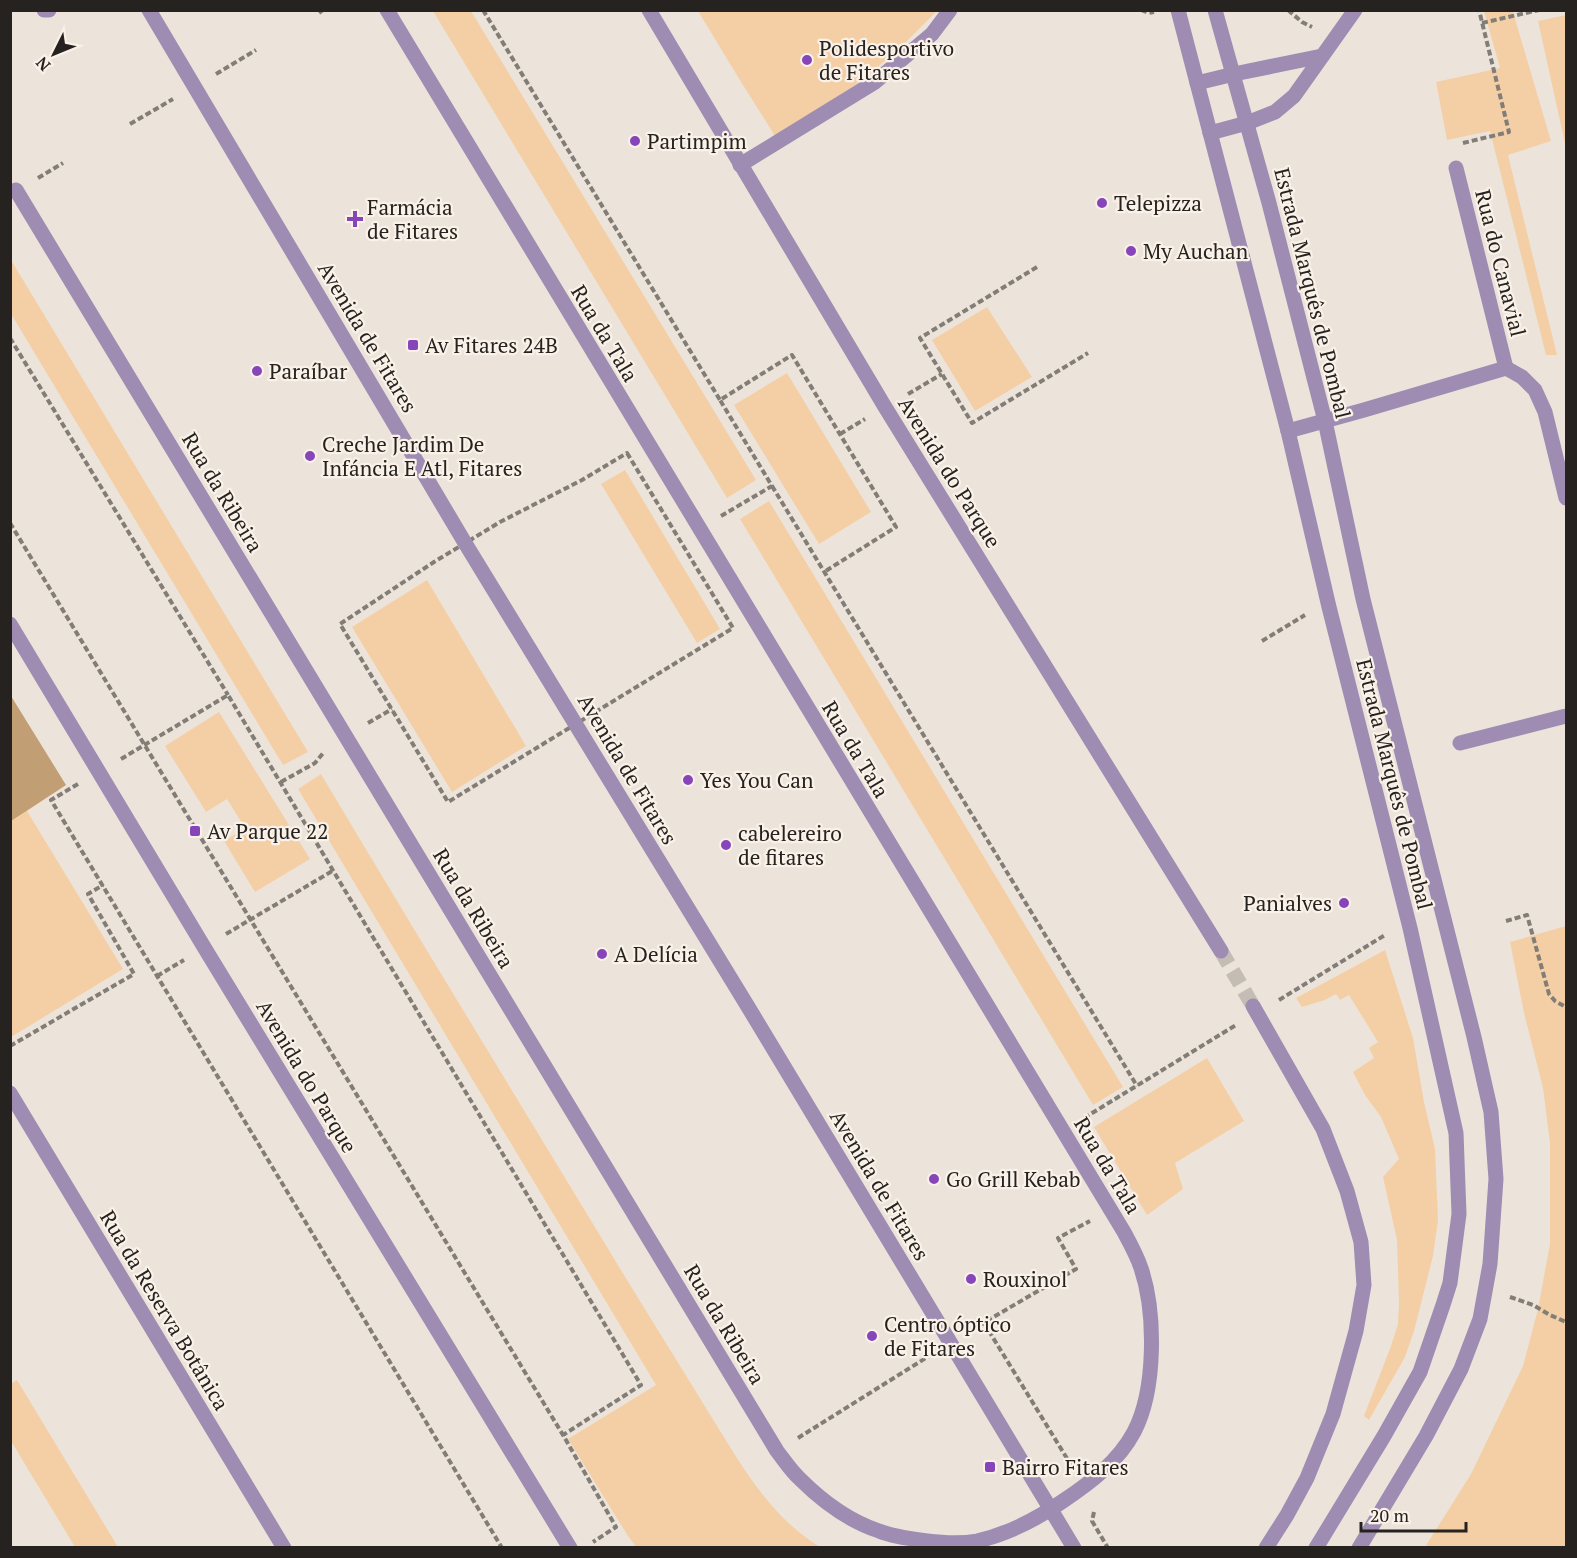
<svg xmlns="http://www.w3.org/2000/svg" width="1577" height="1558" viewBox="0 0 1577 1558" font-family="'PT Serif',serif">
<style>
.green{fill:#f4cfa5}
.forest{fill:#c29e74}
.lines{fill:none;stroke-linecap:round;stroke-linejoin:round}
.minor-tunnel{stroke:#c4bdb5;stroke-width:15;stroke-dasharray:15 8;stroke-linecap:butt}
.path{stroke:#827d77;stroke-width:4;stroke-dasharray:6 3;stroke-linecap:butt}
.minor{stroke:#9e8cb2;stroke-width:15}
.poi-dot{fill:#8745ba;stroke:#faf1e9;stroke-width:2}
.labels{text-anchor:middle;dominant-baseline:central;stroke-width:4.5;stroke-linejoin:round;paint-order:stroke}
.poi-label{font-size:21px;fill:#25221f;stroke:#faf1e9;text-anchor:start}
.street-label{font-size:21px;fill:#25221f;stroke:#faf1e9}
</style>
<rect width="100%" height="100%" fill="#ece4db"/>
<g class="green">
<path d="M433,11H471L756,480L727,498Z"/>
<path d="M698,11H937L904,44L863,80L775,136L738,77Z"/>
<path d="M1484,11H1516L1513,12L1551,141L1508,155L1557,355H1546L1490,131L1447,140L1436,82L1500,68Z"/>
<path d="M1566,15V148L1538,21Z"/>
<path d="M11,260L308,752L283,765L11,314Z"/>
<path d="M987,307L1032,377L975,411L932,340Z"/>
<path d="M787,373L871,512L819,544L734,405Z"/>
<path d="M625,470L720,629L697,643L601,484Z"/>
<path d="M769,501L1123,1087L1093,1105L740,519Z"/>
<path d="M427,580L526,746L452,792L352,627Z"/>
<path d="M219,712L310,859L255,892L224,841L245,828L227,799L206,812L165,746Z"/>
<path d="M10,717L66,785L27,811L123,969L11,1037Z"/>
<path d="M321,774C421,942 523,1108 624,1275C652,1321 681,1367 709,1413C741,1464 768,1515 820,1547H636L628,1536L568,1439L656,1385L298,789Z"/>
<path d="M1566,926V1547H1425L1471,1474L1523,1366L1538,1309L1550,1244V1143L1543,1088L1524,1013L1510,942Z"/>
<path d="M1385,950L1413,1038L1424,1102L1435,1149L1438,1220L1433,1256L1414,1331L1405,1357L1369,1420L1364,1416L1391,1346L1398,1324L1399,1302L1397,1240L1383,1177L1399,1159L1381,1117L1365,1095L1353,1072L1374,1058L1369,1048L1378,1042L1349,995L1340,1000L1336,994L1325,1000L1302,1007L1296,998Z"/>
<path d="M1207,1058L1244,1121L1175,1163L1183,1189L1147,1215L1094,1127Z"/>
<path d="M17,1380L118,1547H75L11,1441V1384Z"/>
</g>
<path class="forest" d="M11,696L66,785L11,821H10Z"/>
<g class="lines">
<path class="minor-tunnel" d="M1221,951L1253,1006"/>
<g class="path">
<path d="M483,10L720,400"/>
<path d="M1141,10L1149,13L1154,12"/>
<path d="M1288,10L1302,22L1312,27"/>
<path d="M319,13L323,10"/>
<path d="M1482,23L1539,10"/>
<path d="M216,74L256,50"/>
<path d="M130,124L173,99"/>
<path d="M1463,143L1509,132L1479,10"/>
<path d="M38,178L63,163"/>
<path d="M1037,267L920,338L972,423L1088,353"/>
<path d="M10,338L228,695"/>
<path d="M908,394L942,374"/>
<path d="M840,434L865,419"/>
<path d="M627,453L733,628L448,802L340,624L434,562L500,522L582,480Z"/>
<path d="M772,486L1137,1086"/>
<path d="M721,516L772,486L720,400L792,355L896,527L824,572"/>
<path d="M10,523L563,1435L616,1527L593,1542"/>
<path d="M1262,641L1305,615"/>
<path d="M368,723L392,709"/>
<path d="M121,759L228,695L641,1385L563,1435"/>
<path d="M281,782L315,763L324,752"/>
<path d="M78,784L51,800L502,1548"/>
<path d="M1506,921L1527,915L1549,994L1555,1001L1566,1007"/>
<path d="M226,934L334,870"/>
<path d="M157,976L184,960"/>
<path d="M1279,1000L1385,935"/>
<path d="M10,1046L134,974L88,894L103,885"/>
<path d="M1084,1118L1236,1025"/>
<path d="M1510,1297L1533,1305L1550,1315L1566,1322"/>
<path d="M984,1323L1071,1465"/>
<path d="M971,1330L1076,1269L1058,1238L1090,1221"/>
<path d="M798,1438L929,1356"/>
<path d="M1094,1512L1092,1521L1108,1548"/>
</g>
<g class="minor">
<path d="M44,10H49"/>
<path d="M149,10L465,543L753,1015L1074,1548"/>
<path d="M649,10L885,407L1221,951"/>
<path d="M1178,10L1288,431L1329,607L1410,928L1456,1133L1459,1214L1450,1283L1443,1305L1420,1372L1384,1436L1316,1548"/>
<path d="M1215,10L1269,203L1325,421L1363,599L1474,1037L1491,1112L1496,1179L1490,1264L1480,1319L1461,1369L1426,1436L1359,1548"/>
<path d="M1197,83L1234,74L1322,56"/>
<path d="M1210,133L1247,123L1275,112L1294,96L1355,10"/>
<path d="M740,165L875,82L932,34L950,10"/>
<path d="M16,190L777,1451C784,1460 791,1471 800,1479C822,1501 849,1521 879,1531C894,1537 912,1539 927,1541C944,1543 961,1544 977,1541C1008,1534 1037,1519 1063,1501C1090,1483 1118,1462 1134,1432C1156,1390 1156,1313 1141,1268C1137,1256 1130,1243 1124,1232L387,10"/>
<path d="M1506,368L1522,377L1535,390L1545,412L1566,498"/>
<path d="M1288,431L1364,410L1506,368L1456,168"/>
<path d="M10,624L204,947L570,1548"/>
<path d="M1460,743L1566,716"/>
<path d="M1253,1006L1323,1129L1347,1191L1361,1242L1364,1285L1356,1331L1333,1414L1307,1478L1287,1515L1266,1548"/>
<path d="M10,1093L284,1548"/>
</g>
</g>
<g class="poi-dot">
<circle cx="807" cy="60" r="6"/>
<circle cx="635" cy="141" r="6"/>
<circle cx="1102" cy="203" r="6"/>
<path d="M352 210h6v6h6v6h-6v6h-6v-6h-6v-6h6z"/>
<circle cx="1131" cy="251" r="6"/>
<rect x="407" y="339" width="12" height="12" rx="3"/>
<circle cx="257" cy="371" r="6"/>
<circle cx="310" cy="456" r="6"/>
<circle cx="688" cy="780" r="6"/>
<rect x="189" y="825" width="12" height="12" rx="3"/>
<circle cx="726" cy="845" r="6"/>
<circle cx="1344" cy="903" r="6"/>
<circle cx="602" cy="954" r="6"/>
<circle cx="934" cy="1179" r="6"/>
<circle cx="971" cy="1279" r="6"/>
<circle cx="872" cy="1336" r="6"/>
<rect x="984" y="1461" width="12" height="12" rx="3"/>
</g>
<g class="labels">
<g class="poi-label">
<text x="819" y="48">Polidesportivo<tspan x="819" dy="24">de Fitares</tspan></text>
<text x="647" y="141">Partimpim</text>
<text x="1114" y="203">Telepizza</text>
<text x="367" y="207">Farmácia<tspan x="367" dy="24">de Fitares</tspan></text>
<text x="1143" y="251">My Auchan</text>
<text x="425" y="345">Av Fitares 24B</text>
<text x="269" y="371">Paraíbar</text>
<text x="322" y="444">Creche Jardim De<tspan x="322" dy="24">Infáncia E Atl, Fitares</tspan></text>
<text x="700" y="780">Yes You Can</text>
<text x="207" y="831">Av Parque 22</text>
<text x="738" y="833">cabelereiro<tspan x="738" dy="24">de fitares</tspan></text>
<text x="1332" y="903" text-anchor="end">Panialves</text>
<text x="614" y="954">A Delícia</text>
<text x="946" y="1179">Go Grill Kebab</text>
<text x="983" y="1279">Rouxinol</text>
<text x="884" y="1324">Centro óptico<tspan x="884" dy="24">de Fitares</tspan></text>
<text x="1002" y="1467">Bairro Fitares</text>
</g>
<g class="street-label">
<text transform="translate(1501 263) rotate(76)">Rua do Canavial</text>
<text transform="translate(1313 293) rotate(76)">Estrada Marquês de Pombal</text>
<text transform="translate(605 333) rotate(59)">Rua da Tala</text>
<text transform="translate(368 337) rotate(59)">Avenida de Fitares</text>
<text transform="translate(950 472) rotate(58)">Avenida do Parque</text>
<text transform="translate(223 492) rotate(59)">Rua da Ribeira</text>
<text transform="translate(856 749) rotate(59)">Rua da Tala</text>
<text transform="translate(628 769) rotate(59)">Avenida de Fitares</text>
<text transform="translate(1395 784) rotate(76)">Estrada Marquês de Pombal</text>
<text transform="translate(474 908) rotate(59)">Rua da Ribeira</text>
<text transform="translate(307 1076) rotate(59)">Avenida do Parque</text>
<text transform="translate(1108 1165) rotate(59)">Rua da Tala</text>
<text transform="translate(880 1185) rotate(59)">Avenida de Fitares</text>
<text transform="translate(165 1310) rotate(59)">Rua da Reserva Botânica</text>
<text transform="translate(725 1324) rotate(59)">Rua da Ribeira</text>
</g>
</g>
<rect width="1577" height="1558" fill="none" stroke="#25221f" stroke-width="24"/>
<g transform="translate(54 54) rotate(227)" stroke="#faf1e9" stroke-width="4.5" paint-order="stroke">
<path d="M0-4.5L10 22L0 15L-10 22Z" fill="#25221f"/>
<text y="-9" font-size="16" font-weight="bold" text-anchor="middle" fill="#25221f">N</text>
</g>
<path d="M1361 1522v9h105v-9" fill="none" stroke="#25221f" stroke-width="3"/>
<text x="1370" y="1522" font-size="18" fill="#25221f" stroke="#faf1e9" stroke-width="4.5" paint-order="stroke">20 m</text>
</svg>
